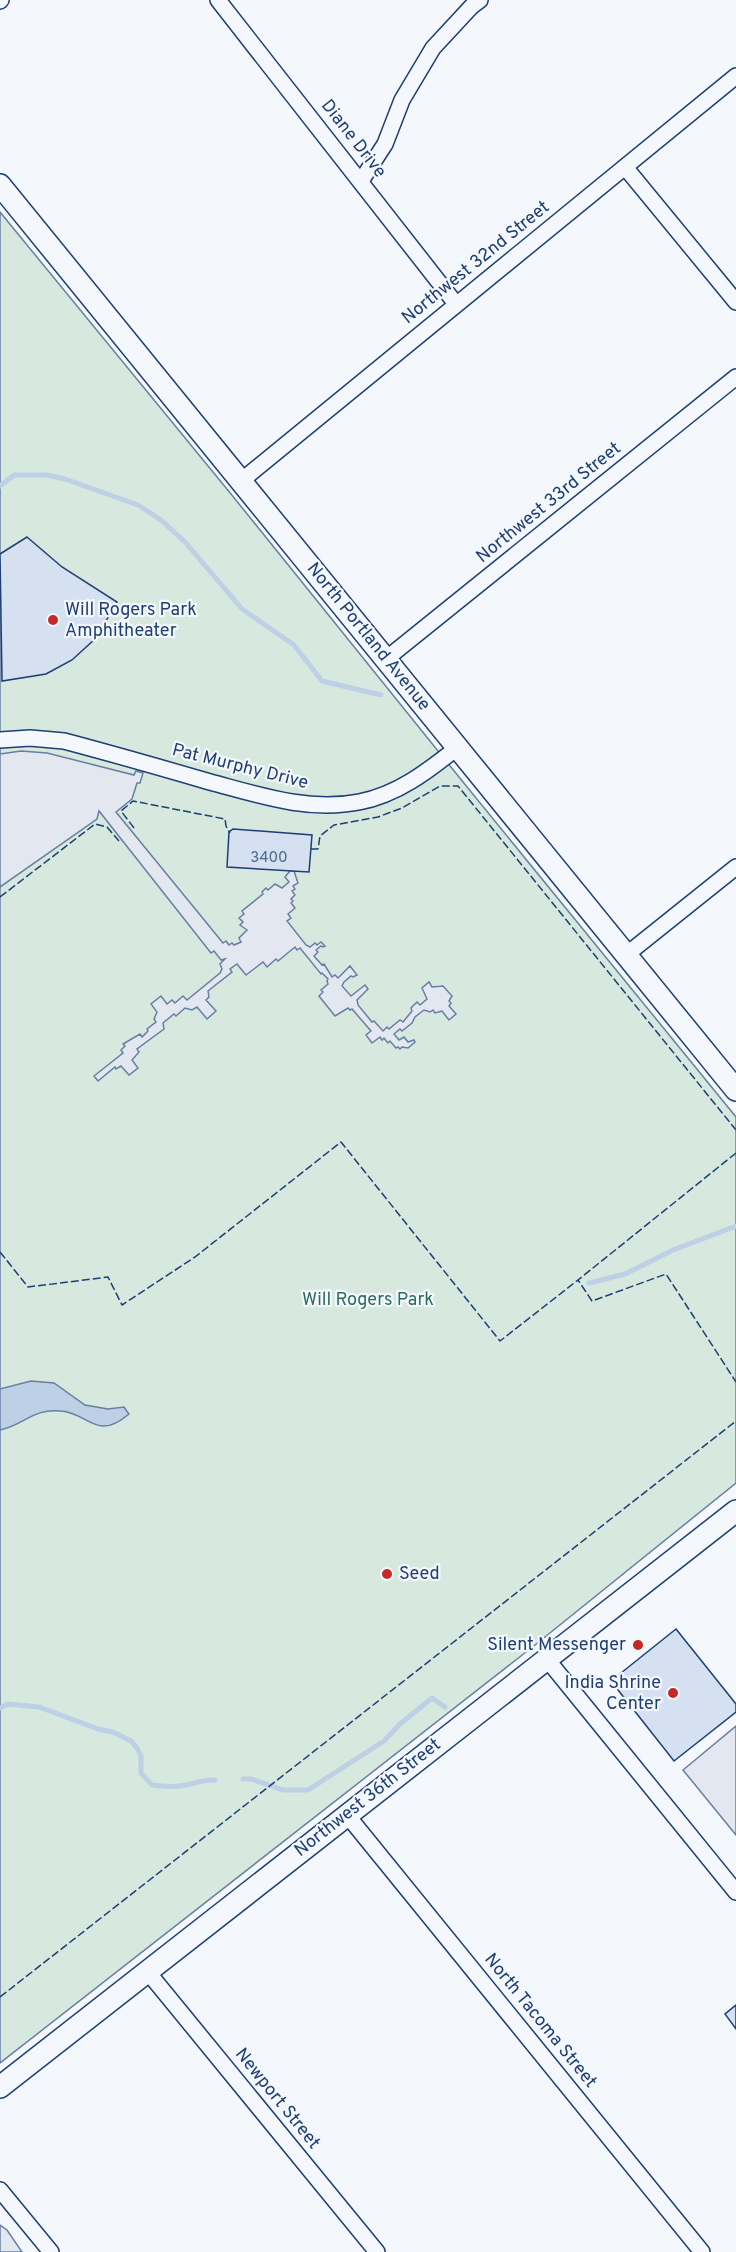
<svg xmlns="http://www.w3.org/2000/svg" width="736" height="2252" viewBox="0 0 736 2252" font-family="Overpass,sans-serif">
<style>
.green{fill:#d7e8df;stroke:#687fa3;stroke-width:1.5}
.parking{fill:#e3e8f0;stroke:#687fa3;stroke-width:1.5}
.water{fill:#bed0e5;stroke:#687fa3;stroke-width:1.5}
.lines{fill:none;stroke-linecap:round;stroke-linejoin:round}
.stream{stroke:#bed0e5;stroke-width:5}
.building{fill:#d5e0f0;stroke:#1d3f73;stroke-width:1.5}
.minor-casing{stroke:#1d3f73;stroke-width:18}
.secondary-casing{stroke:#1d3f73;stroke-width:24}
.minor{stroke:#f4f7fb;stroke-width:15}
.secondary{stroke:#f4f7fb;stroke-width:21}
.fence{stroke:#1d3f73;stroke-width:1.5;stroke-dasharray:8 3;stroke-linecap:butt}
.poi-dot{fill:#c62828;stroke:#f4f7fb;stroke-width:2}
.labels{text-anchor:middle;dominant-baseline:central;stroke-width:4.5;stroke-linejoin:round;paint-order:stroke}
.number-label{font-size:15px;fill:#4b6792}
.street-label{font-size:18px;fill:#1d3f73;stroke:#f4f7fb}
.poi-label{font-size:18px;fill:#1d3f73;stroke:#f4f7fb;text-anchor:start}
.park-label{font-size:18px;fill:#2c6c60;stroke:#f4f7fb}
</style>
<rect width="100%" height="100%" fill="#f4f7fb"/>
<path class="green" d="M0,212L231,494L463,782L736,1117V1483L535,1645L0,2063Z"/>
<g class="parking">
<path d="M21,751L47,753L134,775L136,771L143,773L140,783H137L132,799L116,812L223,943L226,941L229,945L232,943L234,945L241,942L239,938L247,930L240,925L243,922L239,918L244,914L242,911L263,894L262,892L266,888L268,890L275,884L282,888L289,882L285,877L290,871H294L298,883L293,886L295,889L292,891L295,895L291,899L293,901L291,903L295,908L288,914L291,918L287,921L306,945L310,947L315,943L317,945L321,942L325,946L323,947L321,946L316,950L318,952L314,956L322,965L324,964L332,977L335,975L338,978L350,966L357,975L353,977L351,976L344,982L342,986L351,996L365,985L368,989L357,1000L358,1005L372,1022L374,1021L383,1031L387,1027L389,1029L400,1020L403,1022L412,1011L411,1008L417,1002L420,1005L427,999L422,988L429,982L432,987L443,986L452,996L449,1001L451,1003L449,1006L456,1014L449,1020L442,1011L435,1013L433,1010L430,1012L424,1010L415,1017L412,1023L402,1031L400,1029L394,1034L399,1040L404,1037L408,1042L414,1040L415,1042L408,1048L402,1047L400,1049L398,1047L396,1048L390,1041L388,1043L384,1038L382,1040L380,1037L372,1043L366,1035L371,1031L352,1009L350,1010L348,1008L335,1016L319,996L323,992L321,990L328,984L327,981L328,979L322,973L321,974L300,948L297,950L295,947L278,961L276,959L267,967L263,962L246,975L237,964L230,969L232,972L208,991L209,997L206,1000L216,1011L207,1019L197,1007L192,1010L185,1008L176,1016L174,1014L163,1023L164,1029L137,1049L139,1052L132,1060L138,1068L129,1075L121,1066L116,1069L115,1067L98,1081L94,1076L123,1053L121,1050L125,1046L123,1044L140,1034L142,1037L148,1031L147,1029L156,1022L154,1019L157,1012L151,1004L161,996L167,1004L172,1000L175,1003L183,996L187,1000L220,973L222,969L220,964L225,959L221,960L214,951L211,953L99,811L97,819L0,887V754Z"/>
<path d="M736,1726V1835L683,1770Z"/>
<path d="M0,2225L7,2230L22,2252H0Z"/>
</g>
<path class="water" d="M31,1381L54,1383L85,1405L108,1409L124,1407L129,1414C96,1442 89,1413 61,1411C33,1408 24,1425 0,1430V1389Z"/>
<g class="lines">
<g class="stream">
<path d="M0,486L14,475H46L65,479L138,505L161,520L185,542L242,609L294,645L322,681L381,695"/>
<path d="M589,1283L625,1274L673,1250L736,1226"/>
<path d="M0,1708L8,1704L39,1707L98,1729L113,1732L131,1741L137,1748L141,1756V1773L152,1785C163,1786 174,1788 186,1785C197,1783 204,1779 215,1780"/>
<path d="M243,1779H251L283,1790H308L384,1741L400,1724L432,1698L445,1707"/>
</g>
</g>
<g class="building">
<path d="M27,537L62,567L117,602L96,638L72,660L46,674L2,681L0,554Z"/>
<path d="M233,829L312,835L309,872L227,867L229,832Z"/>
<path d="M676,1629L736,1704V1712L674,1761L611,1681Z"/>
<path d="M736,2005V2029L725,2014Z"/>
</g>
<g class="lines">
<g class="minor-casing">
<g id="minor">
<path d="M218,0L456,304"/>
<path d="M0,1L1,0"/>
<path d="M625,167L736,302"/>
<path d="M361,181L385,144L402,100L433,48L472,6L480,0"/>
<path d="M241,481L736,76"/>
<path d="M386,659L736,377"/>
<path d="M0,740L30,738L64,741C113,754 162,768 210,782C259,795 308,812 359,802C397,795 428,771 458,747"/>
<path d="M626,955L736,867"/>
<path d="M546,1658L736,1892"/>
<path d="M347,1815L702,2252"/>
<path d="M147,1971L377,2252"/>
<path d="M0,2190L51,2252"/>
</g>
</g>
<g class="secondary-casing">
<g id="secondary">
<path d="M0,185L736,1090"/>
<path d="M0,2087L736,1511"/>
</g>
</g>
<use href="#minor" class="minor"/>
<use href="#secondary" class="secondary"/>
<g class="fence">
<path d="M134,828L121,811L133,801L225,819L226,826L230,833"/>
<path d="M311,849H318L320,836L334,825L378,817L402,808L440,786H458L736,1130"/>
<path d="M0,897L95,824L107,827L119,841"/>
<path d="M736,1153L578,1280L592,1301L666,1274L736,1382"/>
<path d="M0,1252L28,1287L108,1277L122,1305L195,1257L341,1142L500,1341L578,1280"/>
<path d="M0,1997L736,1421"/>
</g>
</g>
<g class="poi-dot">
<circle cx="53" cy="620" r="6"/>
<circle cx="387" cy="1574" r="6"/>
<circle cx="638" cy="1645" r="6"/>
<circle cx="673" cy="1693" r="6"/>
</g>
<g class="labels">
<g class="number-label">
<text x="269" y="858">3400</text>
</g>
<g class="street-label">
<text transform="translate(353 139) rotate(52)">Diane Drive</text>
<text transform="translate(476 263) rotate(-39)">Northwest 32nd Street</text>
<text transform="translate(549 503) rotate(-39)">Northwest 33rd Street</text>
<text transform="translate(368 637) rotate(51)">North Portland Avenue</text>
<text transform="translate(240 767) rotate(14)">Pat Murphy Drive</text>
<text transform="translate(368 1798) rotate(-38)">Northwest 36th Street</text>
<text transform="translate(540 2021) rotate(51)">North Tacoma Street</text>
<text transform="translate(277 2099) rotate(51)">Newport Street</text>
</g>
<g class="poi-label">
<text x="65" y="610">Will Rogers Park<tspan x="65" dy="21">Amphitheater</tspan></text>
<text x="399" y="1574">Seed</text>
<text x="626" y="1645" text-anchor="end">Silent Messenger</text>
<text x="661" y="1683" text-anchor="end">India Shrine<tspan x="661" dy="21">Center</tspan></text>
</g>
<g class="park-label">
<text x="368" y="1300">Will Rogers Park</text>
</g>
</g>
</svg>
